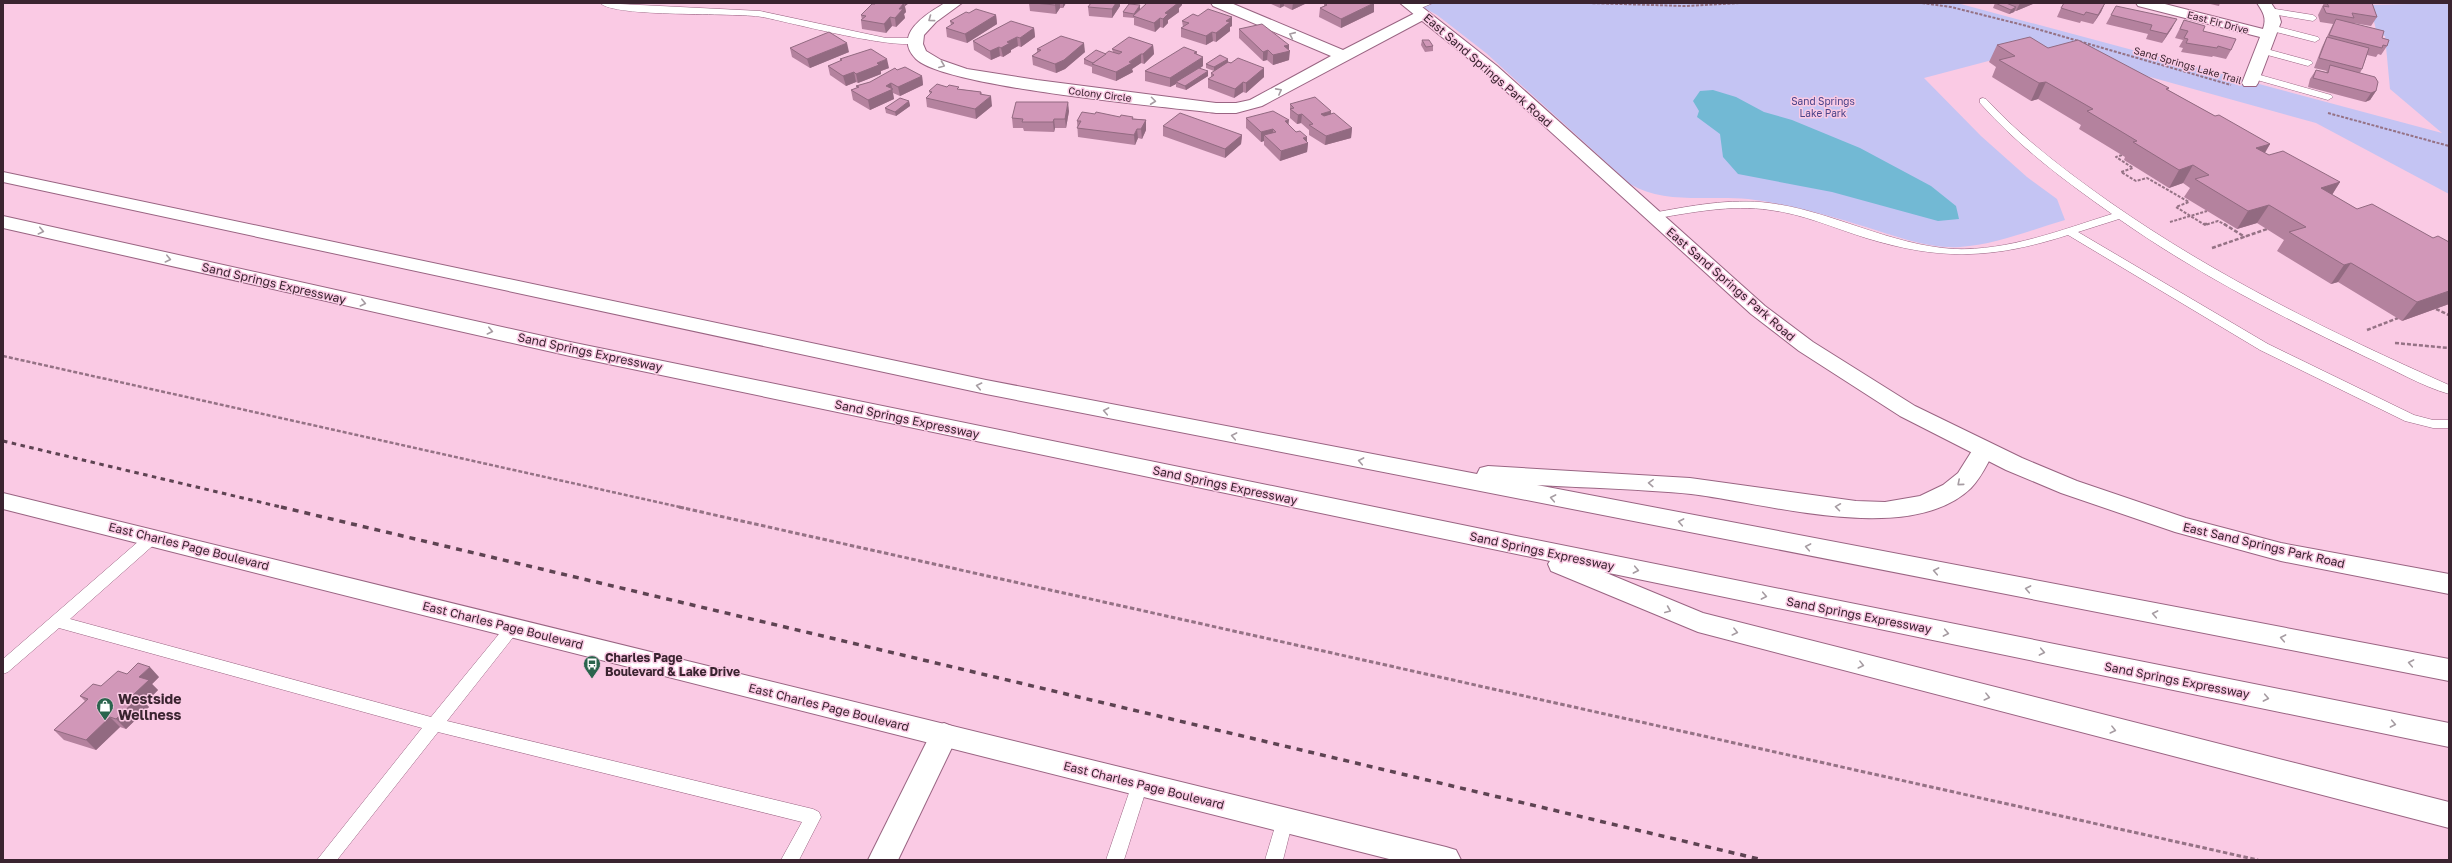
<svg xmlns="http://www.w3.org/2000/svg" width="2452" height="863" viewBox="0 0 2452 863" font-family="'Golos Text',sans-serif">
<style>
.green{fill:#c4c4f3}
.water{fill:#72b9d4}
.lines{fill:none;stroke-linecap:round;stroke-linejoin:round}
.lane-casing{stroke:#996482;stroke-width:1}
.street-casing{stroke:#996482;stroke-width:2}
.secondary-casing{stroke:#996482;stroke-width:2}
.highway-casing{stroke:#996482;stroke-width:2}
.path-far2{stroke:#957285;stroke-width:2;stroke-dasharray:3 1.5;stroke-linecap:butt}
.path-far1{stroke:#957285;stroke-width:2.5;stroke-dasharray:4 2;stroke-linecap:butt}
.path{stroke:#957285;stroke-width:3;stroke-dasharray:4.5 2.5;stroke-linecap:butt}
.lane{fill:#fff;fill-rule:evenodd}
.street{fill:#fff;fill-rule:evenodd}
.secondary{fill:#fff;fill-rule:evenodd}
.highway{fill:#fff;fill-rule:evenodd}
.rail-far1{stroke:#5e4352;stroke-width:3;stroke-dasharray:4.5 4.5;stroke-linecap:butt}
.rail{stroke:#5e4352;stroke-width:3.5;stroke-dasharray:6 6;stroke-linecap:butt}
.wall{fill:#b4829e}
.shaded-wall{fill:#926a81}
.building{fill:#d197b8;stroke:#926a81}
.oneway{stroke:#a69ca2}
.labels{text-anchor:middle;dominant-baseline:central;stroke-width:3;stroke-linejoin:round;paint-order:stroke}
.far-street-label{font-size:10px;fill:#3a2430;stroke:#facae4}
.far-park-label{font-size:10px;fill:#4b458a;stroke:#facae4}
.street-label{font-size:12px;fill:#3a2430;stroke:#facae4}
.poi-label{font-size:12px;font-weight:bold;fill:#3a2430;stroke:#facae4;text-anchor:start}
.near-poi-label{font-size:14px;font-weight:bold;fill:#3a2430;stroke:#facae4;text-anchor:start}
</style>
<rect width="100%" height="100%" fill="#facae4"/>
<path class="green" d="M1415,3H1957L2442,133L2390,89L2385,36L2377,34L2370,5L2449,3V194L2316,123L2042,47L1924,78L1981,136L2027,177L2057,199L2065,220C2031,230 1995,245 1960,247C1928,249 1895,236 1866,227C1827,215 1789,204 1748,199C1709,195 1665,205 1630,184L1486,53L1437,15Z"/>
<path class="water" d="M1713,90L1736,97L1764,112L1792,120L1860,148L1931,186L1956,206L1959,219L1938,221L1832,192L1738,174L1723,157L1720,134L1697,117L1699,111L1693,101L1700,91Z"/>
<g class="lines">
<g class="lane-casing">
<g id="lane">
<path d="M600,3L760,11L886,38H915L920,41C907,54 785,21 762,17C734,12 614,18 600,3Z"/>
<path d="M1420,3H1433L1414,11L1410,8Z"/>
<path d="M2269,8L2313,15L2317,18L2313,21L2266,13L2265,11Z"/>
<path d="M2271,25L2318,37L2320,39L2315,42L2268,30V26Z"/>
<path d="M2263,48L2311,61L2313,63L2308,66L2260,53V49Z"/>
<path d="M2253,73L2331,95L2333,97L2328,100L2250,78V74Z"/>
<path d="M1983,98L1986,99C2023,139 2067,172 2111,203C2217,277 2332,333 2449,385V394C2421,386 2393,369 2366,357C2281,317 2196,273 2119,219L2078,232L2268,344L2414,415L2433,420H2449V428H2433L2405,421L2260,350L2068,235C1993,259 1941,261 1866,238C1834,228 1803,214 1770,210C1731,204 1690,213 1652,219L1647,216L1652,213C1690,206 1730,198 1769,203C1832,211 1889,245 1954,249C2008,251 2061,230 2112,214C2065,181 2018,146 1980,103V99Z"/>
<path d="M152,533L157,534L159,538L157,542L70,619L431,717L508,623L513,621L518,623L520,627L518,631L447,721L813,809L819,812L821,817L799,860H781L802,822L438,732L337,860H317L422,728L59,628L8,672L3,674V659L147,534Z"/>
<path d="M1140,777L1146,779L1148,784L1124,860H1106L1132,784L1134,779Z"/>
<path d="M1285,812L1291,815L1293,820L1283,860H1265L1277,820L1279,815Z"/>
</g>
</g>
<g class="street-casing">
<g id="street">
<path d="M945,3H962L936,22L924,35L923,44L926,51L941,60L967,69L1037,80L1216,103H1236L1250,100L1331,56L1213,6L1211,3H1231L1343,50L1419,11L1424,10L1431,14L1429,17L1262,106L1236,113H1216C1166,107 944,87 916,59C892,35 926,14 945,3Z"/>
<path d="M2136,3H2161L2263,29C2267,18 2263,12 2257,3H2271L2279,15L2281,22L2258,83L2256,86H2244L2242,83L2260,37L2138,6Z"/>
<path d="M944,723L954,727L958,735L898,860H868L934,727Z"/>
</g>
</g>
<g class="secondary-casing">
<g id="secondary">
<path d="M1400,3H1417L1497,66L1765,306L1813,342L1915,406L2022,458L2077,481L2186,518L2281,543L2449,574V594L2281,561L2175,532L2061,493L2006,470L1900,416L1799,351L1751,314L1485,72Z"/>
<path d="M3,493L1446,847L1456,850L1461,860H1393L3,509Z"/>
</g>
</g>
<g class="highway-casing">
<g id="highway">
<path d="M3,172L986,380L1477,474L1480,468L1488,466L1690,478L1856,501L1885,502L1920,496L1943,485L1958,473L1975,446L1983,444L1991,446L1994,452C1987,464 1981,478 1971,488C1910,547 1767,503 1691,494C1640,489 1588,488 1537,485L2449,659V681L986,394L3,182Z"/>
<path d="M3,216L570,342L1516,536L2449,723V747L1604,572L1703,613L2449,802V828L1698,632L1551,571L1548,564L1550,561L570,356L3,228Z"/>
</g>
</g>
<g class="path-far2">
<path d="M1588,3L1685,6L1739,3"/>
<path d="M1922,3L1951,7L2023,25L2231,85"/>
<path d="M2328,113L2449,146"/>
<path d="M2122,155L2116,157L2133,168L2121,172L2136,181L2147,178L2189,202L2176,207L2205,225L2218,221L2226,225"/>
<path d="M2170,222L2207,211"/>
</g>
<g class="path-far1">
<path d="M2204,224H2207"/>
<path d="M2224,224L2245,237"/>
<path d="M2212,248L2267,229"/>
<path d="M2436,309L2449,315"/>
<path d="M2367,330L2398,318"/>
<path d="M2395,343L2449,348"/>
<path d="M3,356L684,508"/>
</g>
<path class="path" d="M679,507L2258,860"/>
<use href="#lane" class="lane"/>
<use href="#street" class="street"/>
<use href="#secondary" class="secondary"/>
<use href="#highway" class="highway"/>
<path class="rail-far1" d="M3,441L285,508"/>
<path class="rail" d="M281,507L1763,860"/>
</g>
<g class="wall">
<path d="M876,3H909L905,6L906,12L904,14L905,18L896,27L892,26L886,33L862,29L861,20H862L861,15Z"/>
<path d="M1029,3H1066L1063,8H1060L1056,14L1030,11Z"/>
<path d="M1091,3H1122L1121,4H1120V6L1112,18L1089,16L1088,7Z"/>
<path d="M1269,3H1307L1292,10L1284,6L1280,8Z"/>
<path d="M1324,3L1374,12L1341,28L1319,17L1320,8L1324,6Z"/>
<path d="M1995,3H2035L2016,11H2015L2014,12L2009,14L1993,8Z"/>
<path d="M2105,3L2101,12L2093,24L2081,21L2080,23L2057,17L2061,8Z"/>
<path d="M2206,3H2220L2219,6Z"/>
<path d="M2324,3H2372L2377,17L2371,26L2353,23L2382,38L2387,46L2381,55L2378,54L2376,57L2367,55L2362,69L2360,73L2376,91L2370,100L2365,102L2308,87L2310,79L2316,70L2326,72L2327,71L2314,68L2322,47L2333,24L2320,22L2318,15Z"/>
<path d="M1182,5L1179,8V12L1168,20V23L1163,28L1160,27L1155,32L1134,25V18L1123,17V12Z"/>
<path d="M969,13L996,15L997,24L967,43L947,37L946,28L951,25L950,21Z"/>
<path d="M2111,15L2172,28L2162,43L2146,39L2148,34L2106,24Z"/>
<path d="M1198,16L1232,17V26L1230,27V31L1216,42L1213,41L1206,45L1181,37V28L1183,27L1182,21Z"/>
<path d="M2184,20L2203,31L2231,50L2226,59L2213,56L2212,57L2181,52L2183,48L2179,47L2183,40L2175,38Z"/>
<path d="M1034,28L1035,37L1021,47L1018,46L1011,50V52L1003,57L1000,56L991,60L974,50L973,41Z"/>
<path d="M1239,29L1289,45V60L1273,65L1267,60L1263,61L1239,38Z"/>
<path d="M1422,40L1433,46V51L1425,52L1421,45Z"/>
<path d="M1153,45L1154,54L1144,64L1141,63L1132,69L1133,72L1116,81L1092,73V67L1084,64V59L1113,52L1112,49Z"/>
<path d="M1997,45L2048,48L2169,88L2168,90L2215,116L2270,144L2265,153L2269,155L2340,182L2332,195L2357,209L2433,238L2449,242V304L2402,321L2338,282L2331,284L2277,251L2284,240L2257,223L2237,229L2184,197L2190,188L2183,183L2169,188L2124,160L2125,157L2079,129L2081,125L2038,99L2031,101L1992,77L1996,67L1989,62Z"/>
<path d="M790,48L849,52L810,68L792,57Z"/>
<path d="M1037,49L1085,52L1065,69L1056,73L1033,65L1032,56L1037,52Z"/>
<path d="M1197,52V55L1203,66L1200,68L1208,76L1186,90L1176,87V84L1170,87L1145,81V71Z"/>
<path d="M840,59L889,68L881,71V74L858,83L856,82L846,86L830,75L828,66L840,61Z"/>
<path d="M1228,62L1264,68V77L1246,93L1243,92L1234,98L1208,88V79L1211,77V73L1214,71L1206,68V64Z"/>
<path d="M897,70L922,76L923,85L900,96L893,93L894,99L870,110L853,100L851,90L857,88L856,86L870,82Z"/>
<path d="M959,89L981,92L982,94L992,106L976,119L927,107L926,98L930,94L929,91Z"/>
<path d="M909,101L910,106L896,116L886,113L885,108Z"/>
<path d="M1290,104L1331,114L1352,128L1351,138L1325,145L1309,135V130L1301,123L1297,124L1290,118Z"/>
<path d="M1069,111L1066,128H1055L1054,132L1024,131L1023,128H1013L1012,118Z"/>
<path d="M1120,117L1146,120V130L1142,139L1138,138L1135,145L1078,137L1077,121Z"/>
<path d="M1246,118L1288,124L1308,143L1307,152L1280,161L1264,145V141L1261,142L1246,128Z"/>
<path d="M1163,126L1242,135L1241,144L1225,158L1163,136Z"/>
<path d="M127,674L159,677L152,684L158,690L145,703L149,707L126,729L120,727L96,750L64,740L54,730L85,701L80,696Z"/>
</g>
<g class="shaded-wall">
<path d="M904,3L906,12L904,14L905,18L896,27L895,18L899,9Z"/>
<path d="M905,3H909L905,6Z"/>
<path d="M1057,3H1060V8L1056,14L1055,5Z"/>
<path d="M1063,3H1066L1063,8Z"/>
<path d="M1116,3H1120V6L1112,18V9Z"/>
<path d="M1175,3H1182V5L1179,8V12L1168,20V23L1163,28V19L1165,13Z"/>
<path d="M1280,3H1284V6L1280,8Z"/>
<path d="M1293,3H1307L1292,10Z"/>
<path d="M1374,3V12L1341,28V19Z"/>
<path d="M2020,3H2035L2016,11Z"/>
<path d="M2105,3L2101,12L2093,24L2098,15Z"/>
<path d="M1140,5V10L1134,16V14Z"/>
<path d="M2016,7L2014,12L2009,14L2011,10Z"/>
<path d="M996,15L997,24L967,43L965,34Z"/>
<path d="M890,17L892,26L886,33L884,24Z"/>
<path d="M1232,17V26L1230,27V31L1216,42V33L1226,21Z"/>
<path d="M1160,18V27L1155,32L1154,23Z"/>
<path d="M2177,19L2172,28L2162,43L2167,34Z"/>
<path d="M1034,28L1035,37L1021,47L1020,38Z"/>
<path d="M1212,32L1213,41L1206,45V36Z"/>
<path d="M1017,37L1018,46L1011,50V52L1003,57L1001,48L1007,42Z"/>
<path d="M847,43L849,52L810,68L807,59Z"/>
<path d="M1084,43L1085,52L1065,69L1056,73L1055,64Z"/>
<path d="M1153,45L1154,54L1144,64L1143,54Z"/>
<path d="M1289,45V51H1290L1289,60L1273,65V55L1284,46Z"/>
<path d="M999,47L1000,56L991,60L990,51Z"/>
<path d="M1268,50L1267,60L1263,61V52Z"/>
<path d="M1141,54V63L1132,69L1133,72L1116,81V72Z"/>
<path d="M1203,57V66L1178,83L1176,82V84L1170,87V78Z"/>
<path d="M887,59L889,68L881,71V74L858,83L856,74L877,63Z"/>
<path d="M1228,59V63L1214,72V67Z"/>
<path d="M1264,68V77L1246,93V83Z"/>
<path d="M1208,71V76L1186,90L1185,86Z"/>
<path d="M854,72L856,82L846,86L843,76Z"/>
<path d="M922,76L923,85L900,96L898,87Z"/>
<path d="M1243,82V92L1234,98L1235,89Z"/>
<path d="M2046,82L2038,99L2031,101L2039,83Z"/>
<path d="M891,83L894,99L870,110L868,100L886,86Z"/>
<path d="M2376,91L2370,100L2365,102L2371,93Z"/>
<path d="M991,96L992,106L976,119L975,109Z"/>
<path d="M909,101L910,106L896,116L895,112Z"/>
<path d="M1068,102L1069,111L1066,128L1065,119Z"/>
<path d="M1331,111V120L1320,123L1321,114Z"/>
<path d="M1302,114L1301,123L1297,124L1298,115Z"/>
<path d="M1054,119L1055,128L1054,132L1053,122Z"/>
<path d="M1146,120V130L1142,139L1141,129Z"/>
<path d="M1289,120L1288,129L1285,121Z"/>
<path d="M1352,128L1351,138L1325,145L1326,136Z"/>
<path d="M1137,129L1138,138L1135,145L1134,135Z"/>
<path d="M1273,129V138L1264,135V141L1261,142V132Z"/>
<path d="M1242,135L1241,144L1225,158V149Z"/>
<path d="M1307,137V143H1308L1307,152L1280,161L1281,151L1303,138Z"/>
<path d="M2270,144L2259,162L2256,148Z"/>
<path d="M2193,165L2183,183L2169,188L2179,170Z"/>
<path d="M2340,182L2328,201L2321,188Z"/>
<path d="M2269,205L2257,223L2237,229L2248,211Z"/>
<path d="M2351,263L2338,282L2331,284L2344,265Z"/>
<path d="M2449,291V304L2402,321L2417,302Z"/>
<path d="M150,667L159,677L152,684L158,690L145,703L149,707L126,729L116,719L139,677Z"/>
<path d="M110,717L120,727L96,750L86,740Z"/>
</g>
<g class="building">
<path d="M876,3H904L899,9H903L895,18L890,17L884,24L861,20L866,16L861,15L872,4H875Z"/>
<path d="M1034,3H1057L1055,5Z"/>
<path d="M1091,3H1116L1112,9L1088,7Z"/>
<path d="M1147,3H1178L1165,13L1168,14L1163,19L1160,18L1154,23L1133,16Z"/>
<path d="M1324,3H1374L1341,19L1320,8L1327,5Z"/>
<path d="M1995,3H2006L2016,7L2011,10Z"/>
<path d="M2064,3H2105L2098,15L2086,12L2084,15L2061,8Z"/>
<path d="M2327,3H2372L2377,17L2352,13L2354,18L2326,13L2323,6L2329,7Z"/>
<path d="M1129,4L1140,5L1134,14L1123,12Z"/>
<path d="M2116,6L2177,19L2167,34L2150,30L2152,25L2111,15Z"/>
<path d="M976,9L996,15L965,34L946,28L954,23L950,21L966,12L969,13Z"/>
<path d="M1208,9L1232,17L1226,21L1230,22L1216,33L1212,32L1206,36L1181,28L1189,23L1182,21L1193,14L1198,16Z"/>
<path d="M2336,19L2384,31L2382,38L2389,40L2387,46L2383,45L2382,48L2329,35Z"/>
<path d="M2184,20L2205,26L2203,31L2236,39L2231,50L2218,46L2217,48L2186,43L2188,39L2184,38L2188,31L2180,29Z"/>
<path d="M1011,21L1034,28L1020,38L1017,37L1007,42L1010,43L1001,48L999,47L990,51L973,41Z"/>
<path d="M1262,24L1289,45L1284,46L1290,51L1273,55L1268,50L1263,52L1239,29Z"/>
<path d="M829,32L847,43L807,59L790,48Z"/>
<path d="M1061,36L1084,43L1064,60L1055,64L1032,56L1041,50L1037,49Z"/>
<path d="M1129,37L1153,45L1143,54H1141L1129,62L1132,63L1116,72L1092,64L1109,51L1119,54L1122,52L1112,49Z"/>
<path d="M2030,37L2048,48L2078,40L2169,88L2166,89L2215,116L2219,115L2270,144L2256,148L2269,155L2283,151L2340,182L2321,188L2357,209L2372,204L2433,238L2438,236L2449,242V291L2417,302L2351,263L2344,265L2289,232L2306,227L2269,205L2248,211L2195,179L2209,175L2193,165L2179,170L2133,142L2137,141L2087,111L2093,109L2046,82L2039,83L1999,60L2015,56L1997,45Z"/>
<path d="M2327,37L2369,48L2362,69L2319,58Z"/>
<path d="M1422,40H1429L1433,46L1426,47Z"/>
<path d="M1184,47L1197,52L1194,53L1203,57L1170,78L1145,71Z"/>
<path d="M871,49L887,59L877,63L879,65L856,74L854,72L843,76L828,66L842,60L840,59Z"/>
<path d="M1096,50L1106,54L1093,63L1084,59Z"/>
<path d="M1220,55L1228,59L1214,67L1206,64Z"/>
<path d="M1238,58L1264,68L1246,83L1243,82L1235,89L1208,79L1214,75L1211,73L1228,62L1231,63Z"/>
<path d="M2330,65L2375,77L2378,82L2376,91L2371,93L2313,78L2316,70L2328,73Z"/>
<path d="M905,67L922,76L898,87L891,83L886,86L893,89L868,100L851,90L859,87L856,86L870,82L895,68L897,70Z"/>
<path d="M1199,68L1208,71L1185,86L1176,82Z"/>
<path d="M937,84L947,87L949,85L959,87L957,89L981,92L980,94L991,96L975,109L926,98L932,92L929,91Z"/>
<path d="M1315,97L1331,111L1321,114L1324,116L1334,113L1352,128L1326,136L1309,125L1313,124L1302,114L1298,115L1290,109L1294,108L1290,104Z"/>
<path d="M900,98L909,101L895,112L885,108Z"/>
<path d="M1016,102H1068L1065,119H1054L1053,122H1022L1023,119L1012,118Z"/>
<path d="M1273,111L1289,120L1285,121L1296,132L1300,131L1307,137L1303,138L1308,143L1281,151L1264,135L1276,132L1273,129L1261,132L1246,118Z"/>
<path d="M1082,112L1095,114L1096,112L1120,117L1121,115L1133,117L1132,119L1146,120L1141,129H1137L1134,135L1077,128L1081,121H1077Z"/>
<path d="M1180,113L1242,135L1225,149L1163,126Z"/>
<path d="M138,663L150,667L139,677L149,680L133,695L139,697L116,719L110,717L86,740L54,730L88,699L80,696L93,684L101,686L118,671L127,674Z"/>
</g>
<defs><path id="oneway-chevron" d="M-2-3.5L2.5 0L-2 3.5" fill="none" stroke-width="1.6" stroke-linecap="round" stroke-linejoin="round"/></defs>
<g class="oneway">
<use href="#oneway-chevron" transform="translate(931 19) rotate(144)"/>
<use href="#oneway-chevron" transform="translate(1292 35) rotate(-156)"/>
<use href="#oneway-chevron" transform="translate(942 65) rotate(21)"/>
<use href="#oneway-chevron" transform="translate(1279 91) rotate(-28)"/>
<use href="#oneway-chevron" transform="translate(1153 101) rotate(7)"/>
<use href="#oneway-chevron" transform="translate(41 231) rotate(13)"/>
<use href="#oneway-chevron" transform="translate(168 259) rotate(13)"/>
<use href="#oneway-chevron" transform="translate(363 303) rotate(13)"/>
<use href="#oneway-chevron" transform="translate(490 331) rotate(13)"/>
<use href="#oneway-chevron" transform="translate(979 386) rotate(-168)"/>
<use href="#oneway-chevron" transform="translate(1106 411) rotate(-169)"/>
<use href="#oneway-chevron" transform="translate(1234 436) rotate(-169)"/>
<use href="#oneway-chevron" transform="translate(1361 461) rotate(-169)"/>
<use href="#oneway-chevron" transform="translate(1651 483) rotate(-177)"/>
<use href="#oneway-chevron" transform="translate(1960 483) rotate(139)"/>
<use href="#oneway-chevron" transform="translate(1553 498) rotate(-169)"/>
<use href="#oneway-chevron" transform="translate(1838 507) rotate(-172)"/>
<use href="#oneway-chevron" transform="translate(1681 522) rotate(-169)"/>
<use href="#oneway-chevron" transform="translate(1808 547) rotate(-169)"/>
<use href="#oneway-chevron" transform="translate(1636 570) rotate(11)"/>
<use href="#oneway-chevron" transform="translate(1936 571) rotate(-169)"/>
<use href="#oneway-chevron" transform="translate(2028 589) rotate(-169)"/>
<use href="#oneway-chevron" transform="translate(1764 596) rotate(11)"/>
<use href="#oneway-chevron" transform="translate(1668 610) rotate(23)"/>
<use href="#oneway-chevron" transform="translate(2155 614) rotate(-169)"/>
<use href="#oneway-chevron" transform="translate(1735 632) rotate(14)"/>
<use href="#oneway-chevron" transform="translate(1946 633) rotate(11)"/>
<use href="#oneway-chevron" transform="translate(2283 638) rotate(-169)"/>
<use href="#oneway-chevron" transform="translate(2042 652) rotate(11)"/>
<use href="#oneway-chevron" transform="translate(2411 663) rotate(-169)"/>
<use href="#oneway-chevron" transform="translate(1861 665) rotate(14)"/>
<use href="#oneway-chevron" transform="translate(1987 697) rotate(14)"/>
<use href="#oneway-chevron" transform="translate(2266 698) rotate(11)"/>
<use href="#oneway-chevron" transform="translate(2393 724) rotate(11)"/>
<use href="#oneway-chevron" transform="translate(2113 730) rotate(14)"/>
</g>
<defs>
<g id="bus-pin" transform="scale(0.9)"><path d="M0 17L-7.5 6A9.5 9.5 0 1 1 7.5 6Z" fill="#2a644d" stroke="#facae4"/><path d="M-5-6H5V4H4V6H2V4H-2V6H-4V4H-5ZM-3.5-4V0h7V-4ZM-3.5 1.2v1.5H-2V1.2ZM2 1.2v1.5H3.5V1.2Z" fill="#fff"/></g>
<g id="shop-pin" transform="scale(0.9)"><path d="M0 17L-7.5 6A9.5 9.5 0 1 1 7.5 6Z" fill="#2a644d" stroke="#facae4"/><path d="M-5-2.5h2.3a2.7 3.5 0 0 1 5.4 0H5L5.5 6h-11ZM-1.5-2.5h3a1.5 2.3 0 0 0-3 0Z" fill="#fff"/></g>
</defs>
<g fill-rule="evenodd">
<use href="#bus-pin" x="592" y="664"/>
<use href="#shop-pin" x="105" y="706"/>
</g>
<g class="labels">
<g class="far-street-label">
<text transform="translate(2218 22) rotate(15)">East Fir Drive</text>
<text transform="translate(2188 65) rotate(16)">Sand Springs Lake Trail</text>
<text transform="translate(1100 94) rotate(7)">Colony Circle</text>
</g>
<g class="far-park-label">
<text x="1823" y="101">Sand Springs<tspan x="1823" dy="12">Lake Park</tspan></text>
</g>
<g class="street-label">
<text transform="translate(1488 70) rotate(41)">East Sand Springs Park Road</text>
<text transform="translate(274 283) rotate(13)">Sand Springs Expressway</text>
<text transform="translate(1731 284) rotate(41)">East Sand Springs Park Road</text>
<text transform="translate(590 352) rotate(12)">Sand Springs Expressway</text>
<text transform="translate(907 419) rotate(12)">Sand Springs Expressway</text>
<text transform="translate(1225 485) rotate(12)">Sand Springs Expressway</text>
<text transform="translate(2264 545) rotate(13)">East Sand Springs Park Road</text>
<text transform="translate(189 546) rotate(14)">East Charles Page Boulevard</text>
<text transform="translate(1542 551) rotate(12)">Sand Springs Expressway</text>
<text transform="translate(1859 615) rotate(11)">Sand Springs Expressway</text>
<text transform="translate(503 625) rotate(14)">East Charles Page Boulevard</text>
<text transform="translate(2177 680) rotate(11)">Sand Springs Expressway</text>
<text transform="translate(829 707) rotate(14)">East Charles Page Boulevard</text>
<text transform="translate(1144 785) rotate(14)">East Charles Page Boulevard</text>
</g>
<g class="poi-label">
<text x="605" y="657">Charles Page<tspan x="605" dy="14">Boulevard &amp; Lake Drive</tspan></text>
</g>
<g class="near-poi-label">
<text x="118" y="698">Westside<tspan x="118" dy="16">Wellness</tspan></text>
</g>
</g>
<rect width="2452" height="863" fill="none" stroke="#3a2430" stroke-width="8"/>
</svg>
